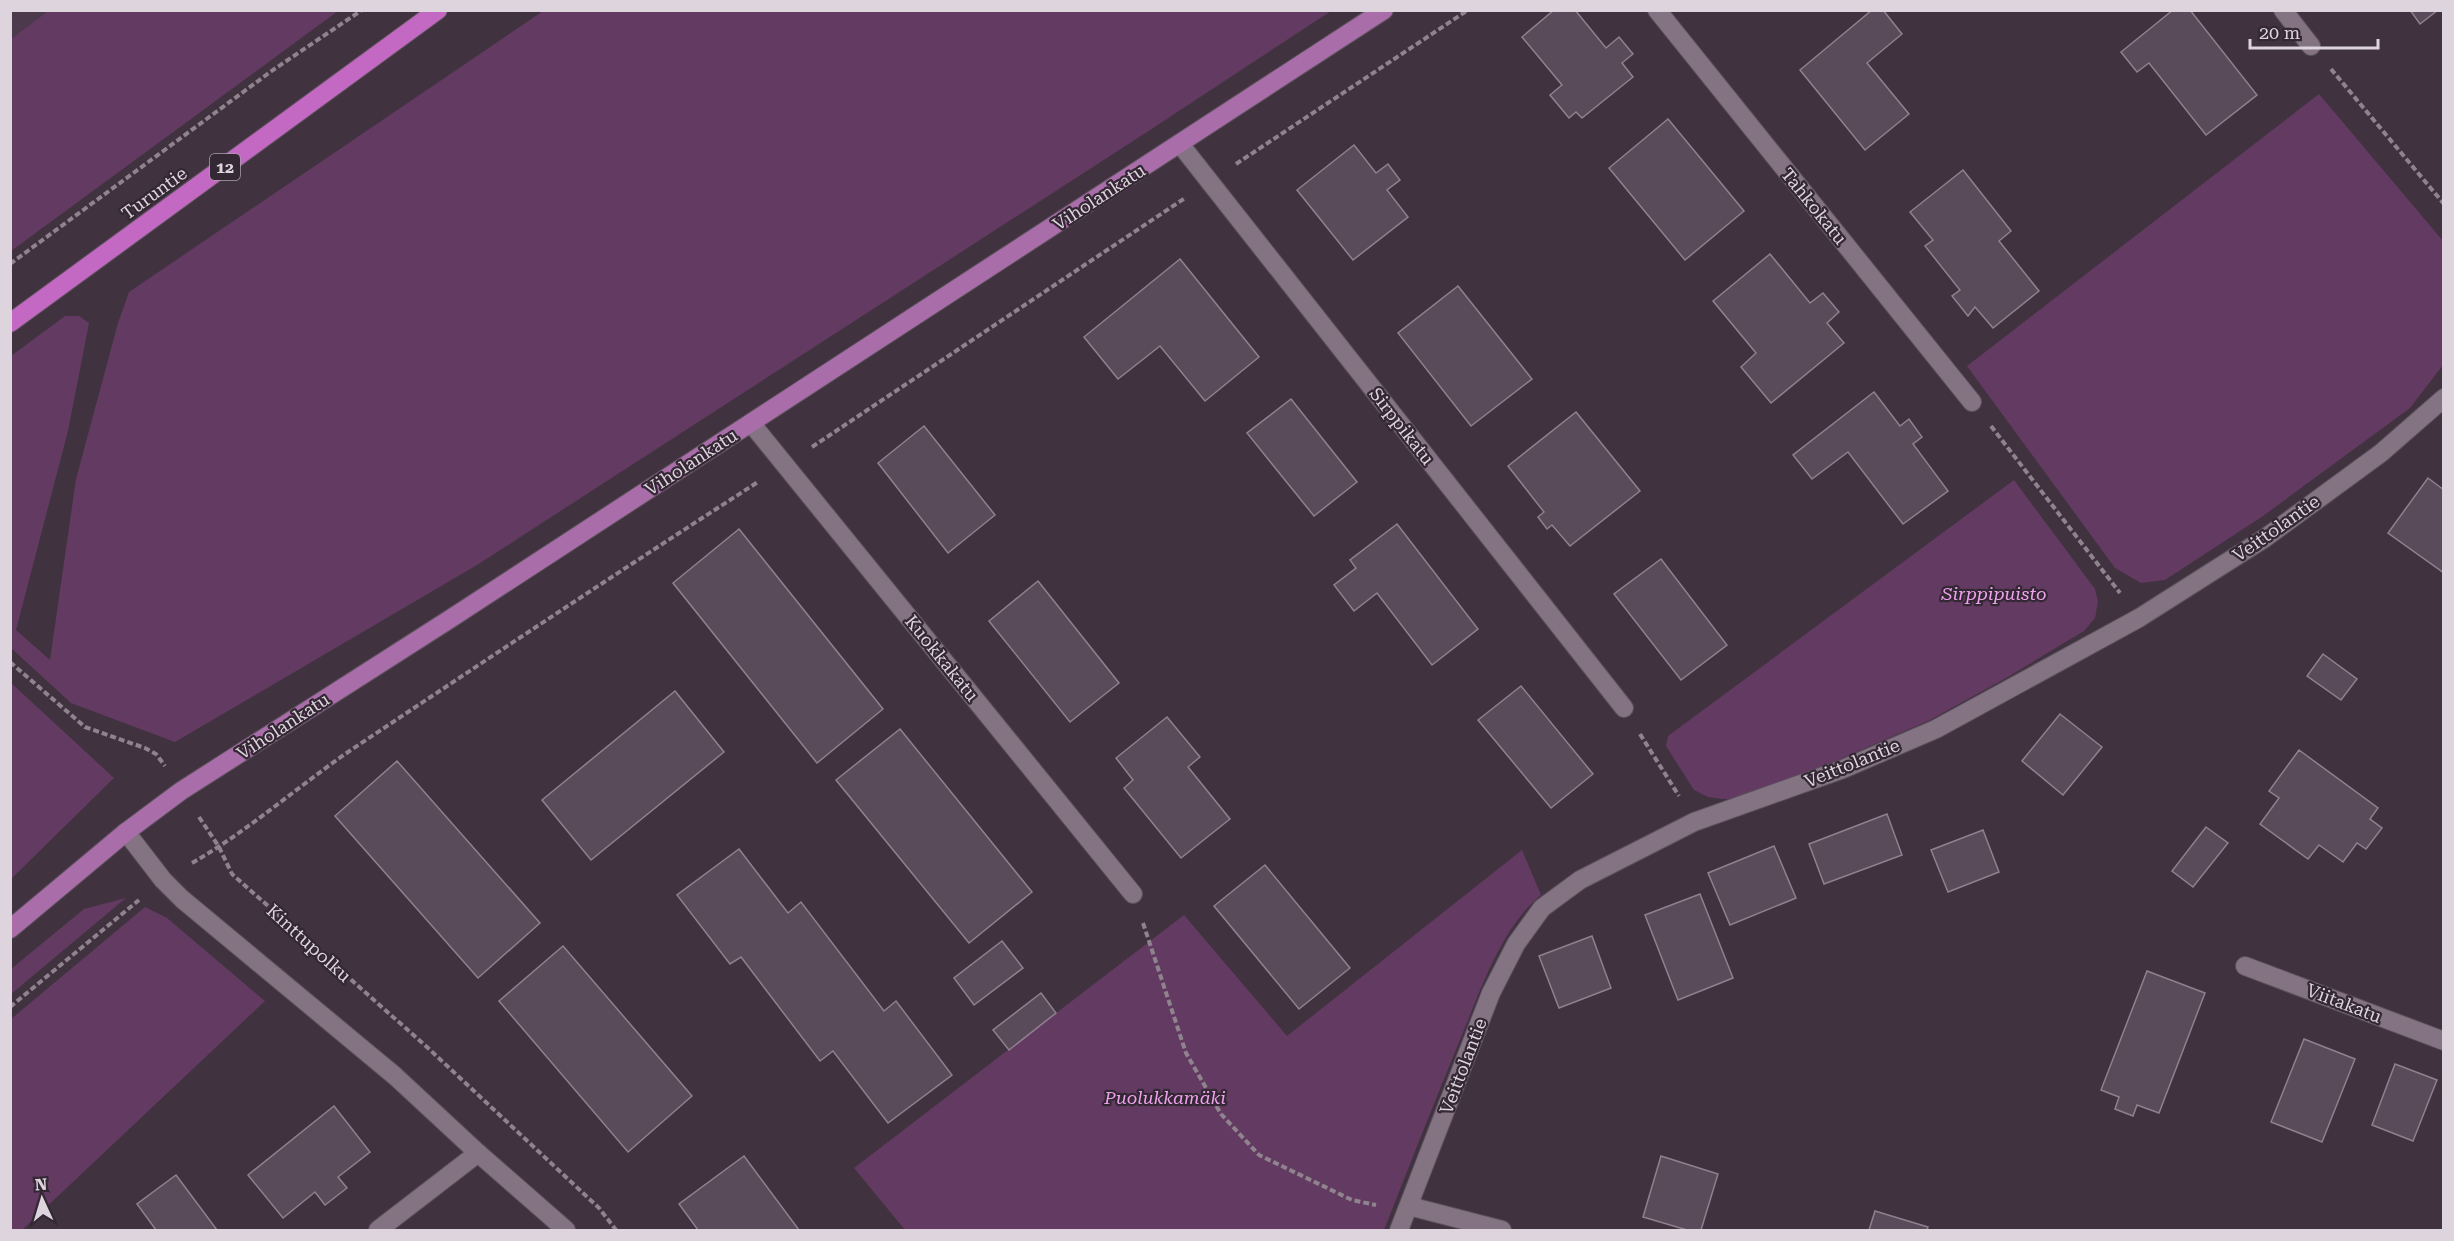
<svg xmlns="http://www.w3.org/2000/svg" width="2454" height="1241" viewBox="0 0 2454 1241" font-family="'Roboto Serif',serif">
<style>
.built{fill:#4c394c}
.green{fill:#633b62}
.building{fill:#5a4b5a;stroke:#918090;stroke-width:1.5}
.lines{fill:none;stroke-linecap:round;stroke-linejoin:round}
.minor-casing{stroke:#5d515d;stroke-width:20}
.major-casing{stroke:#5d515d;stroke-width:20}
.highway-casing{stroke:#5d515d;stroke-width:20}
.path{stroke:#8f838e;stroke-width:4;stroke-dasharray:6 3;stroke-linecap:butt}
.minor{stroke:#837383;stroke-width:18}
.major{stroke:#a96da9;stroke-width:18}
.highway{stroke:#c369c3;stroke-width:18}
.labels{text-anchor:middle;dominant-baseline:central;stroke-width:4.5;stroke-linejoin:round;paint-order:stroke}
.shield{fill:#352835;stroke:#aba0ab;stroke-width:1.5}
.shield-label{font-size:16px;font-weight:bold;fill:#ddd4dd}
.street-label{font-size:18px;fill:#ddd4dd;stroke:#352835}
.park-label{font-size:18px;font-style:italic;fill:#eea2ed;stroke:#352835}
</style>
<rect width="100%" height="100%" fill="#40323f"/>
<path class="built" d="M11,11H48L11,39Z"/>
<g class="green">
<path d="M48,11V10L338,11L11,251V39Z"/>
<path d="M543,11H1331L1147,132L477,565L175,742L71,703L11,648V356L65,316H79L89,323L68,431L16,630L50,660L76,479L118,323L129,292Z"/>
<path d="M2319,94L2443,241V365L2410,408L2263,516L2165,580L2141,583L2115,568L1967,366Z"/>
<path d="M2014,480L2095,589L2098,602L2095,618L2084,631L2006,678L1930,720L1838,760L1733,799H1722L1708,797L1694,790L1666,746L1668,736Z"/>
<path d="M10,682L114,778L11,879H10Z"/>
<path d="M1522,850L1541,895C1499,929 1478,998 1457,1047C1432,1108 1408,1169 1384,1230H905L854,1168L1184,915L1287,1036Z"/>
<path d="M126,898L11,994V969L84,909Z"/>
<path d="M145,907L167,918L265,1001L22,1230H11V1019Z"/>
</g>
<g class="building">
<path d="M1554,10H1575L1606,48L1619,37L1633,54L1622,63L1633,77L1582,118L1576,112L1569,118L1550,95L1562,85L1522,37Z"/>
<path d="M1872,10H1883L1902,34L1867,63L1909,114L1865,150L1800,70Z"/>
<path d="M2173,10H2190L2257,95L2206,135L2149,63L2137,72L2121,52Z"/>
<path d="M2410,10H2438L2420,24Z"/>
<path d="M1668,119L1744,211L1685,260L1609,168Z"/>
<path d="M1354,145L1376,173L1388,164L1400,180L1387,190L1408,217L1353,260L1297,190Z"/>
<path d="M1963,170L2011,231L1999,241L2039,291L1993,328L1975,307L1968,316L1952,296L1960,290L1925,246L1933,240L1910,212Z"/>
<path d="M1770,254L1810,303L1823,293L1839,312L1827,323L1844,343L1771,403L1741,367L1756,353L1713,301Z"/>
<path d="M1180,259L1259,357L1205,401L1160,346L1118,379L1084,337Z"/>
<path d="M1458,286L1532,379L1471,426L1398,333Z"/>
<path d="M1874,392L1900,426L1909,419L1922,437L1913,444L1948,491L1903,524L1848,452L1812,479L1793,455Z"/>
<path d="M1291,399L1357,482L1314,516L1247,433Z"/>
<path d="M1576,412L1640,491L1570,546L1552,525L1547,529L1538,517L1544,512L1508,466Z"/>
<path d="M924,426L995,515L948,553L878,463Z"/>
<path d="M2428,478L2444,490V573L2388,533Z"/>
<path d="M1397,524L1478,629L1432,665L1377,593L1354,611L1334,585L1356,568L1350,560Z"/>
<path d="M739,529L883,709L817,763L673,583Z"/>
<path d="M1661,559L1727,645L1681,680L1614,594Z"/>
<path d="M1038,581L1119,683L1070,722L989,621Z"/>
<path d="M2323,654L2357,679L2341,700L2307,676Z"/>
<path d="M1521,686L1593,774L1551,808L1478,720Z"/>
<path d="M675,691L724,752L591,860L542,800Z"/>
<path d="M2060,714L2102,747L2063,795L2022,761Z"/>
<path d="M1167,717L1200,757L1188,767L1230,819L1181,858L1124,788L1133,780L1116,758Z"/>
<path d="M900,729L1032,892L969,943L836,780Z"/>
<path d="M2299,750L2378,808L2370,819L2382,828L2366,849L2357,843L2343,862L2319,845L2308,859L2260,824L2279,798L2269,791Z"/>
<path d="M397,761L540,923L478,978L335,816Z"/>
<path d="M1887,814L1902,855L1824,884L1809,844Z"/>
<path d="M2206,827L2228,843L2193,887L2172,871Z"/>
<path d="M1983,830L1999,872L1948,892L1931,850Z"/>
<path d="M1774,846L1796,898L1730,925L1708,873Z"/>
<path d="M739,849L788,913L801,902L884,1011L896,1001L952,1075L888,1123L833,1051L820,1061L741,957L730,964L677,895Z"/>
<path d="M1265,865L1350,968L1299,1009L1214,906Z"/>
<path d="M1700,894L1733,978L1678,1000L1645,915Z"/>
<path d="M1592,936L1611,988L1559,1008L1539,956Z"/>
<path d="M1002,941L1023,968L974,1005L954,978Z"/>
<path d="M563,946L692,1096L628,1152L499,1001Z"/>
<path d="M2147,971L2205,993L2159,1113L2137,1105L2133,1116L2115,1109L2119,1097L2101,1090Z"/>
<path d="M1041,993L1056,1013L1009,1050L993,1030Z"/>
<path d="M2304,1039L2355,1059L2322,1142L2271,1122Z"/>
<path d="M2395,1064L2437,1080L2413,1141L2372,1125Z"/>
<path d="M334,1106L370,1152L338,1177L347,1188L325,1205L315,1192L283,1218L248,1175Z"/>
<path d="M744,1156L799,1230H698L679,1204Z"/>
<path d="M1661,1156L1718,1174L1701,1230H1687L1643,1217Z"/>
<path d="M176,1175L217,1230H156L137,1204Z"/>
<path d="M1875,1211L1928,1227L1927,1230H1869Z"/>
</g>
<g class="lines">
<g class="minor-casing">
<g id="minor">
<path d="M1657,10L1972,402"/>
<path d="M2283,10L2311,46"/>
<path d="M1180,144L1624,708"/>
<path d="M751,423L1133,894"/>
<path d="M126,832L163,880L182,899L395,1076L478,1153L566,1230"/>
<path d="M2245,966L2444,1041"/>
<path d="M1409,1206L1502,1230"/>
<path d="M378,1230L478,1153"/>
<path d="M1399,1230L1491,993L1516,944L1542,908L1580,880L1694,822L1843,769L1936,729L2139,618L2265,538L2381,453L2444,398"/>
</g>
</g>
<g class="major-casing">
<path id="major" d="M10,929L126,832L181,791L450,619L1384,10"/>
</g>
<g class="highway-casing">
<path id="highway" d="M10,323L438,10"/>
</g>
<g class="path">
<path d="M2331,69L2444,204"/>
<path d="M1236,164L1468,10"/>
<path d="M10,264L273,70L362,10"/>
<path d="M1991,426L2120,593"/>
<path d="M812,447L1185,198"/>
<path d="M10,662L85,727L145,748L156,754L165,766"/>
<path d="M1640,734L1679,796"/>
<path d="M199,817L219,847L232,874L428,1048L599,1208L616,1230"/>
<path d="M192,863C248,831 297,787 351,750C486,660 621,570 758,482"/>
<path d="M1143,923L1186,1053L1221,1114L1259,1155L1352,1200L1376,1205"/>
<path d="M10,1007L139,900"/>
</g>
<use href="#minor" class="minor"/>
<use href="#major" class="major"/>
<use href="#highway" class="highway"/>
</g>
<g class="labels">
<rect class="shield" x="210" y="154" width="30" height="26" rx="4.5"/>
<g class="shield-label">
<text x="225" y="167">12</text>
</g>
<g class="street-label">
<text transform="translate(154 193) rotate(-36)">Turuntie</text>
<text transform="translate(1099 197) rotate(-33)">Viholankatu</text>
<text transform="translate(1814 206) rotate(51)">Tahkokatu</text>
<text transform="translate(1402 426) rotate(52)">Sirppikatu</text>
<text transform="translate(691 462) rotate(-33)">Viholankatu</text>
<text transform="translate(2276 528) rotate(-35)">Veittolantie</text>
<text transform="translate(942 658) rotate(51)">Kuokkakatu</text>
<text transform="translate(283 726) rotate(-33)">Viholankatu</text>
<text transform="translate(1852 763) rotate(-22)">Veittolantie</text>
<text transform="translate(309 943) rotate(42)">Kinttupolku</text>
<text transform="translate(2344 1003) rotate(21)">Viitakatu</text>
<text transform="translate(1463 1066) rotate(-69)">Veittolantie</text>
</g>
<g class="park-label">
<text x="1994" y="593">Sirppipuisto</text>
<text x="1165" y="1097">Puolukkamäki</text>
</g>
</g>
<rect width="2454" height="1241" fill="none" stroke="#ddd4dd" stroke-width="24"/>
<g transform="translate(42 1199) rotate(356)" stroke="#352835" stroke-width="4.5" paint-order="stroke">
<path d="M0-4.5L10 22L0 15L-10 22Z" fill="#ddd4dd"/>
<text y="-9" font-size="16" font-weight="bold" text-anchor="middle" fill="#ddd4dd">N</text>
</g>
<path d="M2250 39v9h128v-9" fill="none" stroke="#ddd4dd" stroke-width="3"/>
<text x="2259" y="39" font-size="18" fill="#ddd4dd" stroke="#352835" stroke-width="4.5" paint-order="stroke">20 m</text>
</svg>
